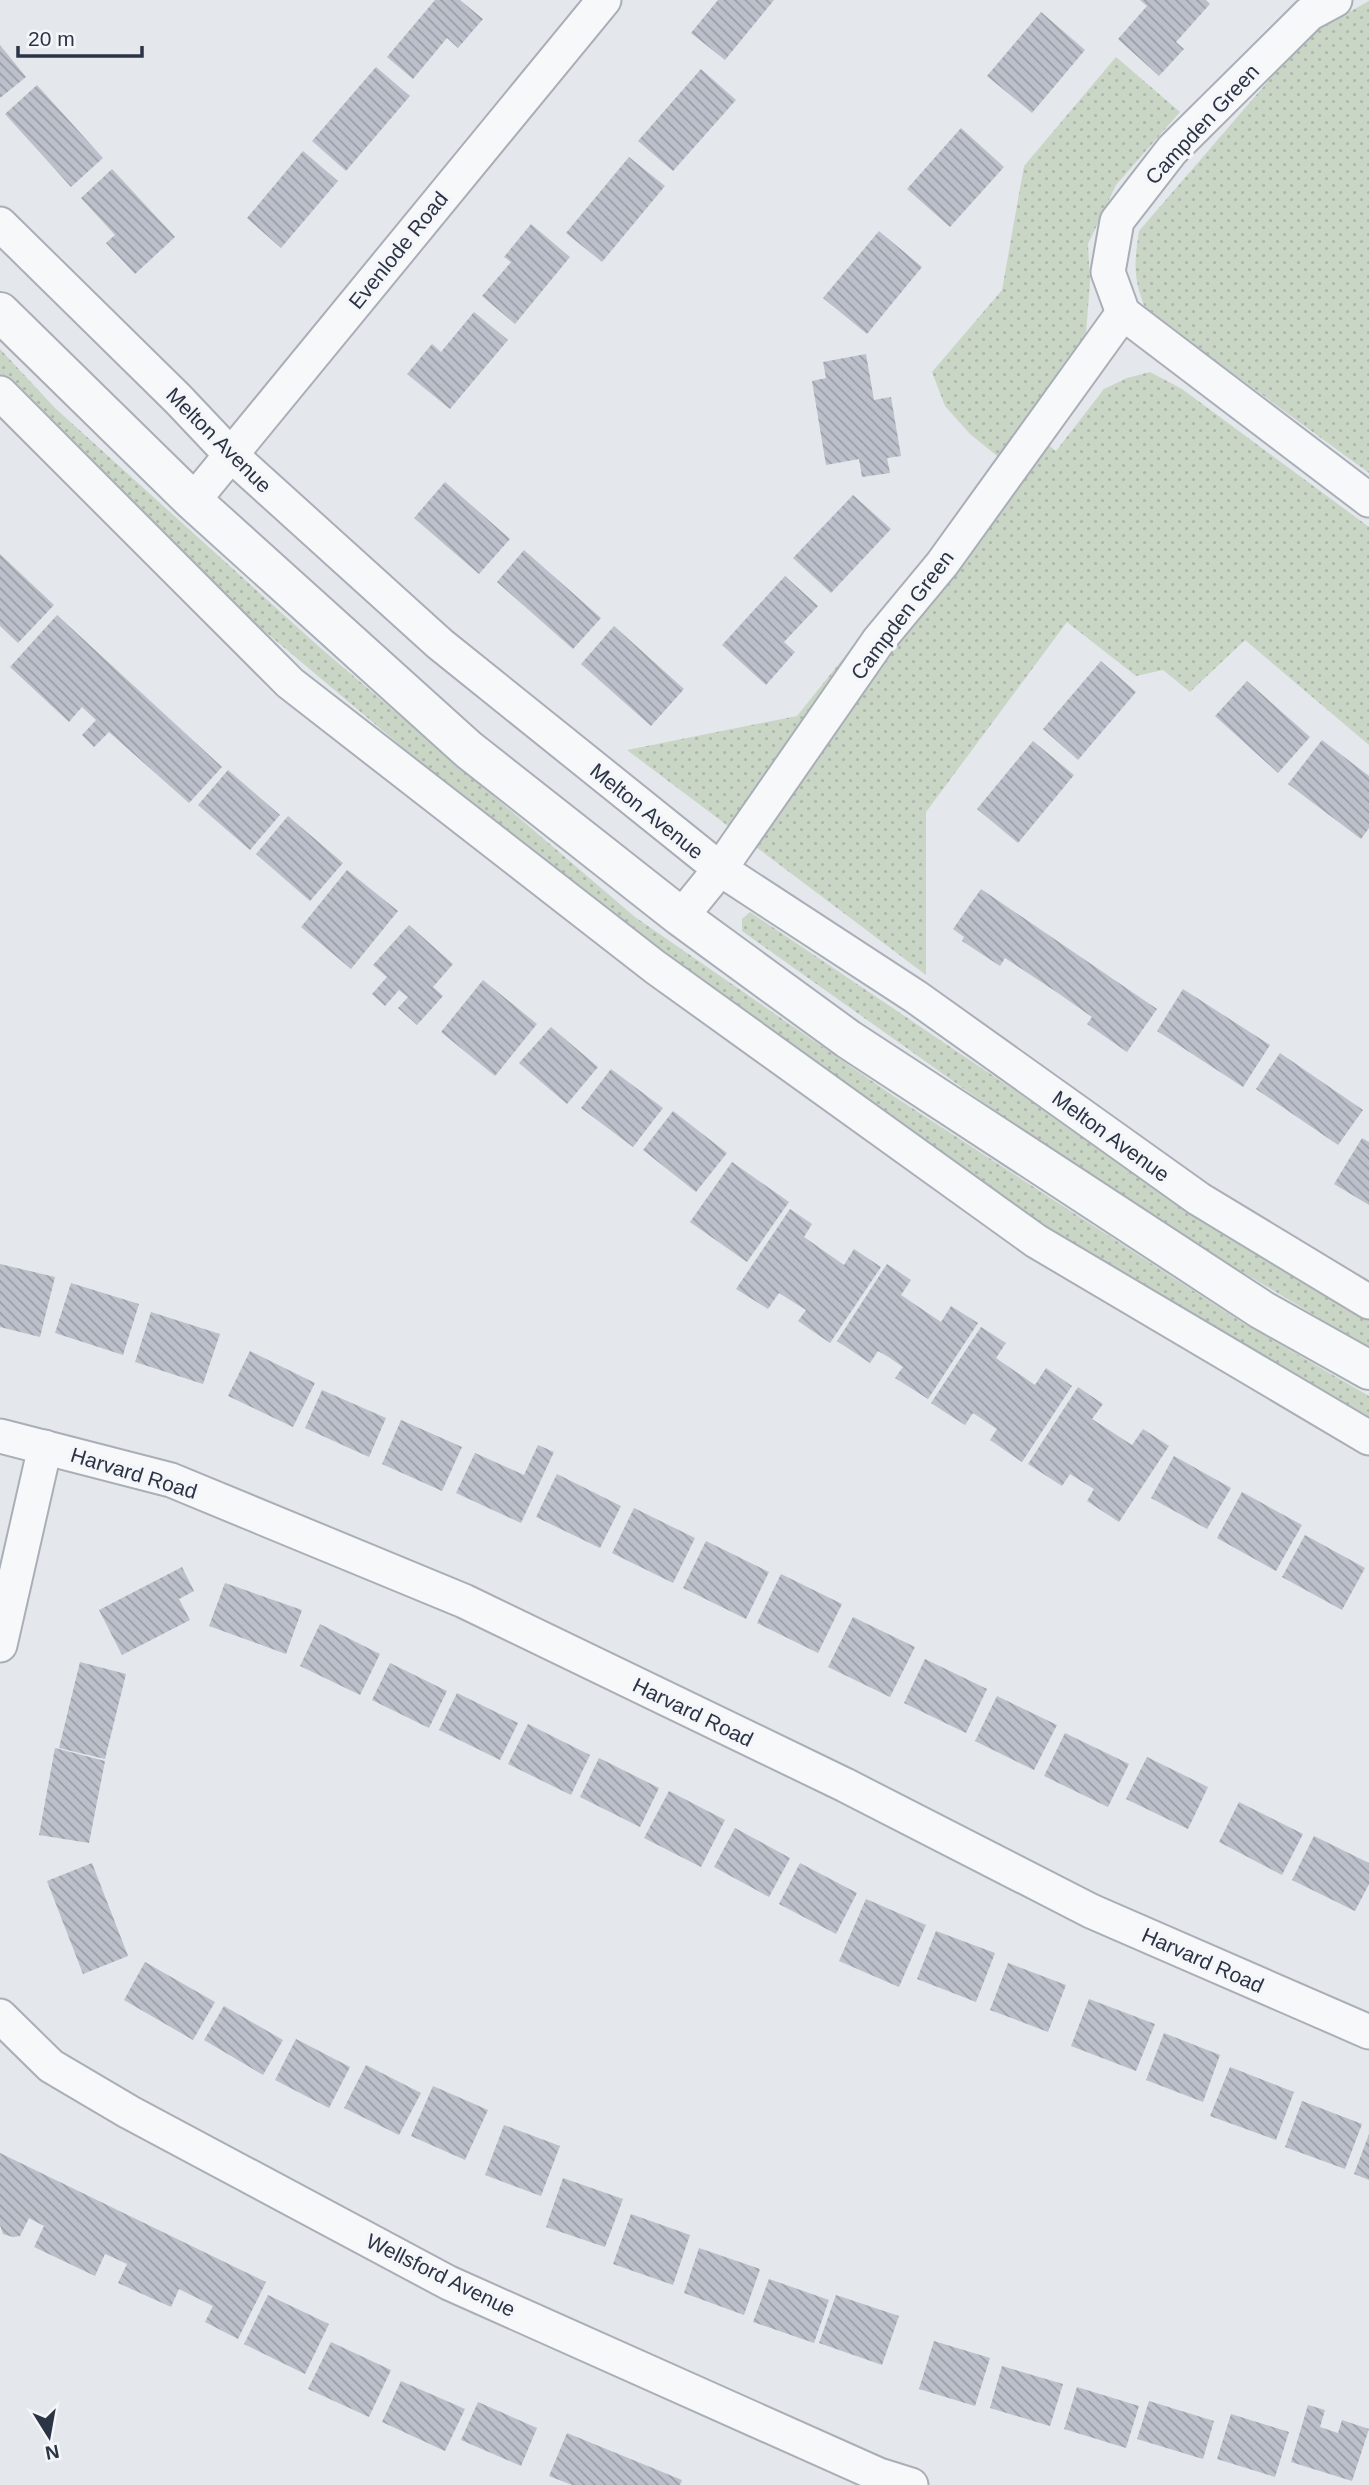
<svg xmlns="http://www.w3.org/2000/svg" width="1369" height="2485" viewBox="0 0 1369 2485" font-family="Arial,sans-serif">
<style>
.grass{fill:url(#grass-dots)}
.building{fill:url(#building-back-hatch)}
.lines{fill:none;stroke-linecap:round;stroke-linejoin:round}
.minor-casing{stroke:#a9aeb7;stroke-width:37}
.tertiary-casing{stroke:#a9aeb7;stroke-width:42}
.minor{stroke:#f7f8fa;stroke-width:33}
.tertiary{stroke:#f7f8fa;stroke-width:38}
.labels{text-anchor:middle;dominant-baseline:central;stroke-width:7;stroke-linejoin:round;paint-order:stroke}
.street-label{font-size:21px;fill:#2b3445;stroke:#f4f6f9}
</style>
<defs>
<pattern id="grass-dots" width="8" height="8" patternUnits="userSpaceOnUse" patternTransform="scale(1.75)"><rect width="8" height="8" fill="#c9d6c5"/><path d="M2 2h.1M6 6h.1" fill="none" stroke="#adb8ab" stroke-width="1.8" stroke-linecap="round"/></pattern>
<pattern id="building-back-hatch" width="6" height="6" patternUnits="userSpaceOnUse" patternTransform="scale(1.75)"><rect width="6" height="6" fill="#bbc0ca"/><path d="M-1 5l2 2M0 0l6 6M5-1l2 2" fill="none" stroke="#989da6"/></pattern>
</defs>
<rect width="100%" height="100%" fill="#e4e7ec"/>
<g class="grass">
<path d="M1369,1V473L1146,310C1133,279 1134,264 1139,231L1308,35Z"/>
<path d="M1116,57L1180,112L1116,185L1088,244L1090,282L1086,333L1022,424L1056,451L1104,389L1127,378L1150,372L1182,389L1369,527V745L1245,640L1190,692L1163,670L1136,676L1067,622L926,812V975L627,750L797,716L1002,460L970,434L945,406L932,372L1002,290L1024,166Z"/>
<path d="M0,349L55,408L316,644L635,917L895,1097L1240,1321L1369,1396V1424L1069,1242L882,1117L559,879L217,591L0,384Z"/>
<path d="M750,912L1163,1190L1369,1315V1348L1159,1222L1022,1130L742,931V919Z"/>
</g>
<g class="building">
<path d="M435,0H460L483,19L458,48L447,38L413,79L387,57Z"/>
<path d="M718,0H774L725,60L691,33Z"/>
<path d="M1140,0H1206L1210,4L1176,42L1184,49L1159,76L1118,39L1147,6Z"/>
<path d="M1041,12L1085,50L1032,113L987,76Z"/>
<path d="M0,45L26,77L0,98Z"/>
<path d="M376,67L410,96L346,171L312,141Z"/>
<path d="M701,69L736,100L673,171L638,141Z"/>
<path d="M37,85L103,158L71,187L5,114Z"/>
<path d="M961,128L1004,167L950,227L907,189Z"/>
<path d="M303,151L338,181L281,248L247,218Z"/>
<path d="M629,157L665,186L602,262L566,233Z"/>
<path d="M112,169L175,237L135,274L106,243L115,235L81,198Z"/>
<path d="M531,224L570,257L515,324L482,296L511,262L504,257Z"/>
<path d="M879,231L922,267L867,334L823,298Z"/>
<path d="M474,312L508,340L450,409L407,374L432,344L441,352Z"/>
<path d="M866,354L874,400L891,397L901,456L887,458L890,473L862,477L859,459L826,465L812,381L826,378L823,362Z"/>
<path d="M445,482L510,539L479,574L414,518Z"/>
<path d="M853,495L891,529L831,593L793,558Z"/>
<path d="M524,550L601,618L573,649L497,582Z"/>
<path d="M0,554L54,605L18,643L0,626Z"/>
<path d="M785,576L818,606L784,642L795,652L766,685L722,645Z"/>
<path d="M57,615L222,767L189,803L109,732L94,747L82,735L96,720L82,707L69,722L10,667Z"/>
<path d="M614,626L684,689L651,726L581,664Z"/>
<path d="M1101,661L1136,692L1078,760L1043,729Z"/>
<path d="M1247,681L1310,737L1278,773L1215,716Z"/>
<path d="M1322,740L1369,776V828L1361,839L1288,784Z"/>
<path d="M1033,741L1074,775L1018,843L977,809Z"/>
<path d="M228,770L280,815L250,850L198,805Z"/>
<path d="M288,816L343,863L310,901L256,854Z"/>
<path d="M347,870L398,911L351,969L301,927Z"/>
<path d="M981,889L1157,1009L1127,1052L1087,1024L1092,1017L1055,991L1005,958L1000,966L962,941L964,937L953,929Z"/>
<path d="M409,925L453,964L433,987L443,996L417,1025L398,1008L408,997L399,990L385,1006L372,994L387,977L373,965Z"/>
<path d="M483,980L537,1024L495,1076L441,1032Z"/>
<path d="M1183,989L1270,1045L1243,1087L1157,1031Z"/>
<path d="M551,1027L598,1067L567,1104L519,1063Z"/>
<path d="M1280,1053L1363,1110L1338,1145L1256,1089Z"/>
<path d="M611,1069L663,1108L633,1147L581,1108Z"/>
<path d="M673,1111L727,1153L696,1192L643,1150Z"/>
<path d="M1362,1138L1369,1142V1205L1334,1184Z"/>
<path d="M732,1162L789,1202L747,1262L690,1222Z"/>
<path d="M790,1209L812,1224L804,1237L844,1265L854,1249L881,1267L830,1343L798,1321L806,1310L779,1293L768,1309L736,1289Z"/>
<path d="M0,1264L55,1277L40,1337L0,1327Z"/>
<path d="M887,1264L911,1280L901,1295L941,1322L951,1306L978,1323L928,1399L895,1378L903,1367L890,1358L878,1351L870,1363L837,1341Z"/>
<path d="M71,1283L139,1304L123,1355L55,1333Z"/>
<path d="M151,1312L220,1334L203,1384L135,1362Z"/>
<path d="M981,1327L1006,1343L996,1358L1035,1385L1046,1368L1072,1386L1022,1462L990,1440L997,1429L973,1413L965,1425L931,1403Z"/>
<path d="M250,1351L315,1383L293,1427L228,1396Z"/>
<path d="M1078,1387L1103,1404L1092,1419L1132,1445L1143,1429L1169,1446L1119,1522L1087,1501L1094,1489L1081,1481L1070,1474L1062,1486L1028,1464Z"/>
<path d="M322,1390L386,1418L369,1457L305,1428Z"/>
<path d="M401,1420L462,1447L442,1491L382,1464Z"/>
<path d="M538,1445L554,1452L521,1523L456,1493L475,1453L524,1475Z"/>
<path d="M1174,1456L1231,1488L1207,1529L1151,1498Z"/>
<path d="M557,1474L621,1506L600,1548L536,1517Z"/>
<path d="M1242,1492L1302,1525L1276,1571L1217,1538Z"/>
<path d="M634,1508L695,1538L673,1583L612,1553Z"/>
<path d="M1305,1535L1365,1568L1342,1610L1282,1577Z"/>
<path d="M706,1541L769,1572L746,1619L683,1588Z"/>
<path d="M182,1567L194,1591L179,1599L190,1620L122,1655L99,1610Z"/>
<path d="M781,1574L842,1604L818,1653L757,1623Z"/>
<path d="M225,1583L302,1610L286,1654L209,1626Z"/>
<path d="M853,1617L915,1647L890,1697L828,1667Z"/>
<path d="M320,1624L380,1654L360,1695L300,1666Z"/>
<path d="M925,1659L987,1689L966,1733L904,1703Z"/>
<path d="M80,1662L126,1674L105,1759L59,1748Z"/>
<path d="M390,1663L447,1691L429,1728L372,1700Z"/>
<path d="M457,1693L518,1723L500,1760L439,1730Z"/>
<path d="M997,1696L1057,1725L1034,1770L975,1741Z"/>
<path d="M528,1724L590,1755L571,1795L508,1764Z"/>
<path d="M1065,1733L1129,1764L1108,1807L1044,1776Z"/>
<path d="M55,1748L105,1761L89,1843L39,1835Z"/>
<path d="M1147,1757L1208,1787L1188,1829L1126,1799Z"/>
<path d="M599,1758L659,1788L640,1827L580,1797Z"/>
<path d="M669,1791L725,1820L701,1867L644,1838Z"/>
<path d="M1239,1802L1303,1834L1282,1875L1219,1842Z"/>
<path d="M735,1828L790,1858L769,1897L714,1867Z"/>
<path d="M1314,1836L1369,1863V1884L1355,1911L1292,1880Z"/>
<path d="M92,1863L128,1956L83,1974L47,1881Z"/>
<path d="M800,1863L857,1893L836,1934L779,1904Z"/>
<path d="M866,1899L926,1925L899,1987L839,1961Z"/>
<path d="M936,1931L995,1953L976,2002L917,1979Z"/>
<path d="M145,1962L215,2002L193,2040L124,2000Z"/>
<path d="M1008,1963L1066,1985L1048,2032L990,2010Z"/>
<path d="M1089,1999L1155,2024L1136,2071L1071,2046Z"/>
<path d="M224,2006L283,2040L263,2075L204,2040Z"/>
<path d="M1164,2033L1220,2055L1203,2102L1146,2080Z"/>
<path d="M296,2039L350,2067L329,2108L275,2080Z"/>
<path d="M366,2065L421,2093L399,2135L344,2108Z"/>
<path d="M1230,2067L1294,2092L1276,2140L1210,2116Z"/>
<path d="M433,2086L488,2110L465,2160L411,2136Z"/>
<path d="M1302,2101L1362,2124L1345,2169L1285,2147Z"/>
<path d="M504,2125L560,2146L541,2196L485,2175Z"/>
<path d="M1369,2134V2180L1354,2174Z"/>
<path d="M0,2153L266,2282L238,2339L205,2322L213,2306L179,2289L171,2307L118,2283L127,2264L112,2257L105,2254L95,2276L34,2247L44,2226L29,2218L20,2236L13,2237L3,2234L0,2225Z"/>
<path d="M563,2178L623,2199L605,2247L546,2227Z"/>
<path d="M631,2214L690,2235L673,2285L613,2264Z"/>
<path d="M699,2248L760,2269L744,2315L684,2293Z"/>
<path d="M769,2279L829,2300L814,2343L753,2322Z"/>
<path d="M268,2295L329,2324L305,2374L244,2344Z"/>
<path d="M836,2295L899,2316L882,2365L819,2343Z"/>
<path d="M934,2341L990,2358L975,2406L919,2389Z"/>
<path d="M331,2342L391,2370L369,2417L308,2389Z"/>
<path d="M1002,2366L1063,2384L1050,2426L990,2408Z"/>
<path d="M401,2381L465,2409L445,2451L382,2422Z"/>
<path d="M1077,2387L1139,2406L1126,2448L1064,2429Z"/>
<path d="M1149,2401L1214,2421L1203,2459L1137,2439Z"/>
<path d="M478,2402L537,2428L521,2466L461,2440Z"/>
<path d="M1308,2405L1325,2410L1320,2427L1338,2433L1342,2420L1369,2429L1352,2481L1291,2462Z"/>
<path d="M1231,2414L1289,2432L1275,2477L1217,2459Z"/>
<path d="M567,2433L682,2480L680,2485H572L549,2476Z"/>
</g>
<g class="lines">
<g class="minor-casing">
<g id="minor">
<path d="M1335,0L1309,14L1172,150L1117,221L1108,272L1123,313L1369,500"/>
<path d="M0,224L178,399L230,454L440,644L720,869L916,997L1199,1199L1369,1302"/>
<path d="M0,393L290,683L655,967L1036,1241L1369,1438"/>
<path d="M193,501L604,0"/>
<path d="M681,917L720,869L879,640L942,564L1123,313"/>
<path d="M0,1436L171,1480L464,1601L845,1785L1091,1911L1369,2032"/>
<path d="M0,1645L45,1447"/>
<path d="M0,2016L51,2066L129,2112L449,2283L879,2475L911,2485"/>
</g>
</g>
<g class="tertiary-casing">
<path id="tertiary" d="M0,312L193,501L469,750L681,917L848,1039L1262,1310L1369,1370"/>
</g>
<use href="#minor" class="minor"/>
<use href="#tertiary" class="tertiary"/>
</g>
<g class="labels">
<g class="street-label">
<text transform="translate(1202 124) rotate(-47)">Campden Green</text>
<text transform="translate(398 250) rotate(-51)">Evenlode Road</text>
<text transform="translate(219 440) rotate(45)">Melton Avenue</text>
<text transform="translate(902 615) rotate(-53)">Campden Green</text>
<text transform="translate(647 811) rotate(39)">Melton Avenue</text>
<text transform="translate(1111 1136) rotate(36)">Melton Avenue</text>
<text transform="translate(134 1473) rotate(17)">Harvard Road</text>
<text transform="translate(693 1712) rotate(26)">Harvard Road</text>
<text transform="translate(1203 1960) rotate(24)">Harvard Road</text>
<text transform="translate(441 2275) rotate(26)">Wellsford Avenue</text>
</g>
</g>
<g transform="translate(49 2436) rotate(169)" stroke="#f4f6f9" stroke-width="5" paint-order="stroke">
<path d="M0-5L12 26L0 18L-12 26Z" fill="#2b3445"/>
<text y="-10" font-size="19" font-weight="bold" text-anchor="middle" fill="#2b3445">N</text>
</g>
<path d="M18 46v10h124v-10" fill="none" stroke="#2b3445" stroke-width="3.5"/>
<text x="28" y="46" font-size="21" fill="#2b3445" stroke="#f4f6f9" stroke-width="5" paint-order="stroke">20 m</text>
</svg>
